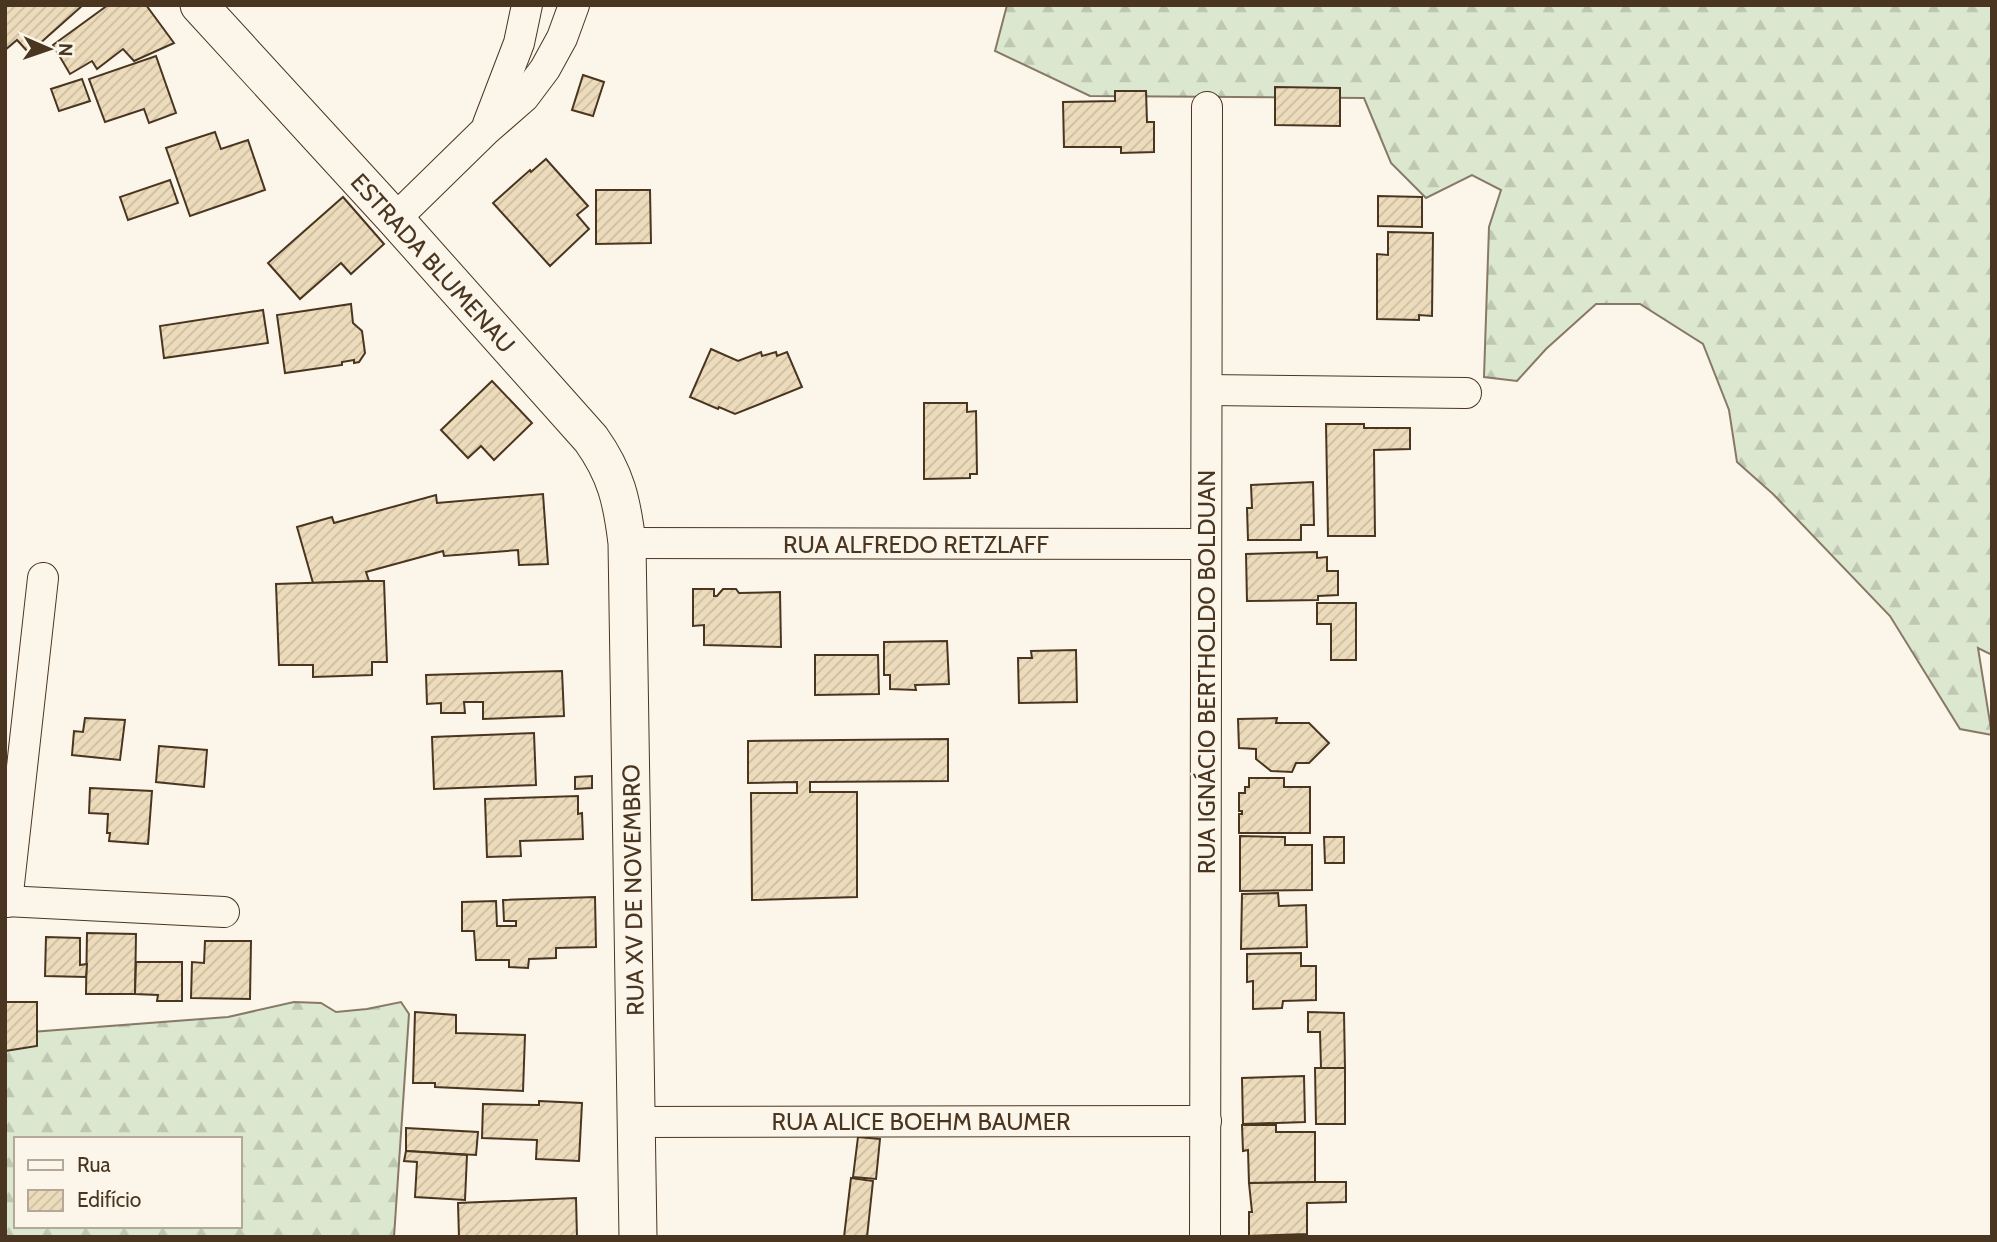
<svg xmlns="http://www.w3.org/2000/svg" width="1997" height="1242" viewBox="0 0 1997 1242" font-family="Cabin,sans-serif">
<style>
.forest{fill:url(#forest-firs);stroke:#887966;stroke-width:2;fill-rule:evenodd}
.building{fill:url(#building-hatch);stroke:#4a3520;stroke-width:2}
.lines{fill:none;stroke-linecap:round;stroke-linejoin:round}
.minor-casing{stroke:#4a3520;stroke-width:32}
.tertiary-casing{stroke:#4a3520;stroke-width:39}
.minor{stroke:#fbf6e9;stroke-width:30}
.tertiary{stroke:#fbf6e9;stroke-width:37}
.labels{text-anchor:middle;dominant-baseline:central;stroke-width:5;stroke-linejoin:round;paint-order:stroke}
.street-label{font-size:24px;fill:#4a3520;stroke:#fbf6e9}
</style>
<defs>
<pattern id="forest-firs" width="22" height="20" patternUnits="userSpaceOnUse" patternTransform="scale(1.75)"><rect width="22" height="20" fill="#dce7d0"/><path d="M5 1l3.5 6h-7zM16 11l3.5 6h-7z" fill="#bec7b2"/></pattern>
<pattern id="building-hatch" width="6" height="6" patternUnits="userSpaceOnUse" patternTransform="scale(1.75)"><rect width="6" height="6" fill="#ecdcbc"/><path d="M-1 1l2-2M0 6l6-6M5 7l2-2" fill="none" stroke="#ccbda1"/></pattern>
</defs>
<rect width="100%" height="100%" fill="#fbf6e9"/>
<g class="forest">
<path d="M1007,5H1992V655L1978,648L1992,735L1960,729L1890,616L1773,494L1737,462L1729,410L1703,344L1640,304H1596L1546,349L1517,381L1484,377L1489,227L1501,190L1472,175L1426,198L1391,163L1364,98L1090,96L995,51Z"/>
<path d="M294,1002L321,1003L336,1012L367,1009L401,1002L409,1014L394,1237H5V1034L228,1017ZM16,1139H240V1226H16Z"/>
</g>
<g class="building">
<path d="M8,5H83L29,53L17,40L5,50V8Z"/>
<path d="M108,5H146L174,43L134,61L123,49L97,69L92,61L70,74L53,45Z"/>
<path d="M156,56L176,113L149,123L144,109L105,122L89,79Z"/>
<path d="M583,75L604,82L593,116L572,110Z"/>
<path d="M82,79L90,101L59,111L51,89Z"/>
<path d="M1275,87L1340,88V126L1275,125Z"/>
<path d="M1115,91H1146L1147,122H1154V152L1121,153V147H1064L1063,102L1115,101Z"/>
<path d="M215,132L221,149L248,140L265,190L190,216L166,148Z"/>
<path d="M546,159L588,206L577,215L589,229L550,266L493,203L530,170L531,172Z"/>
<path d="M170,180L178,203L128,220L120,197Z"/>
<path d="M596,190H650L651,243L596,244Z"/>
<path d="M1378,196L1422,197V227L1378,226Z"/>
<path d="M343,197L384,244L351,274L341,263L300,299L268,263Z"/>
<path d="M1388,232L1433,233L1432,316L1419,315V320L1377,319V254L1388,255Z"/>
<path d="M351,304L353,323L362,331L365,353L359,362L354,363V360L342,362V365L285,373L277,315Z"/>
<path d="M263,310L268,343L164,358L160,326Z"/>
<path d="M711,349L738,361L761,352L762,356L776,352L777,356L787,352L802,387L735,414L719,407L718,409L690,397Z"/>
<path d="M492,381L532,423L494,460L481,446L468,458L441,430Z"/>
<path d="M924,403H967V412L976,411L977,474H970V478L924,479Z"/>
<path d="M1326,424H1364V428H1410V449L1374,450L1375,536H1328Z"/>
<path d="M1313,482L1314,525H1301V540H1248L1247,508H1252L1251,485Z"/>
<path d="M543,494L548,564L519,565L518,550L444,556L443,551L366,572L369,581L313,583L297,527L332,517L334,523L436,495L437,503Z"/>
<path d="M1317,552V558L1327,557V571H1338V595L1318,596V600L1247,601L1246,554Z"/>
<path d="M369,581H384L387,662H372V675L313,677V665H279L276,584Z"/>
<path d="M693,589H714V596H717L723,589H736L739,593L780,592L781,647L704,645V625L693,626Z"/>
<path d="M1317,603H1356V660H1331V624H1317Z"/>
<path d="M947,641L949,684L915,685L916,690L890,689V675H884V642Z"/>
<path d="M1076,650L1077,702L1019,703L1018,658H1032L1031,651Z"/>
<path d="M815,655H878L879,694L815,695Z"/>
<path d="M562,671L564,716L483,719V702H464L465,713H441V703L427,704L426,675Z"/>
<path d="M85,718L125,720L120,760L72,755L74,731L83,732Z"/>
<path d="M1277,718L1276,723H1309L1329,743L1309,763H1296L1292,772L1271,771L1256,759V749L1239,748L1238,719Z"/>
<path d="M534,733L536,785L434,789L432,737Z"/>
<path d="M948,739V781L810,782V792H857V897L752,900L751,793H797V782L748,783V741Z"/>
<path d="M159,746L207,750L204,787L156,782Z"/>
<path d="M592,776V788L575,789V777Z"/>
<path d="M1249,778H1284V787H1310V833H1239V814H1242V811H1239V793H1245V787H1249Z"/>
<path d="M90,788L152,791L148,844L109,841L110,833H107L108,814L89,813Z"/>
<path d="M578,796V814L582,813L583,839L520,841L521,856L487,857L485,799Z"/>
<path d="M1240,836L1285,837V845H1312V890L1240,891Z"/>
<path d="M1324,837H1344V863H1325Z"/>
<path d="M1278,893L1279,906L1306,905L1307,947L1241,949L1242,894Z"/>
<path d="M595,897L596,947L556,948V958L529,959L528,968L509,967V960H476L474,931H462V902L496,901L497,926H516V921H504L503,900Z"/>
<path d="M87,933L136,934L135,994H86Z"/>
<path d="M46,937L80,938V965L87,964L86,977L45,976Z"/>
<path d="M205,941H251L250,999L191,998L192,962L204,963Z"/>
<path d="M1301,953V966H1316V1000L1283,1001L1282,1008L1253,1009V981L1247,982V954Z"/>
<path d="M136,962H182V1001H157L158,995L135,994Z"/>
<path d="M5,1002H37V1046L5,1051Z"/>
<path d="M415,1012L456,1015V1033L525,1035L523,1091L435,1087V1083H413Z"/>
<path d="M1308,1012L1344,1013L1345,1068H1321L1320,1032H1308Z"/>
<path d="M1315,1068H1345V1124H1316Z"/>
<path d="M1304,1076L1305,1122L1243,1124L1242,1078Z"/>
<path d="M539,1101L582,1103L579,1161L536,1159L537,1140L482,1138L483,1104L539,1105Z"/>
<path d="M1242,1125H1276V1132H1315V1182L1249,1183L1248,1150L1243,1151Z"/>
<path d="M406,1128L478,1132L476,1155L406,1151Z"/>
<path d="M858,1137L880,1139L876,1179L853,1177Z"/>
<path d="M406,1151L467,1155L465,1200L415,1197L417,1162L404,1161Z"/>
<path d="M851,1178L873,1181L867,1237H844Z"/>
<path d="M1315,1182H1346V1202L1307,1203V1234L1249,1236V1212H1252L1249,1183Z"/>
<path d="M576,1198L577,1237H459L458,1203Z"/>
<path d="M709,1236H769L709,1237Z"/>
</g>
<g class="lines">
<g class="minor-casing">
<g id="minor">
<path d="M488,124L519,43L527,5"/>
<path d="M395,219L485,131L524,97L545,69L562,38L574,5"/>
<path d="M1207,390L1466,393"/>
<path d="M627,543L1206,544"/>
<path d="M5,901L224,912"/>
<path d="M7,902L43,578"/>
<path d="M637,1122L1206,1121"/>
<path d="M1205,1237L1207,107"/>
</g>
</g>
<g class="tertiary-casing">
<path id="tertiary" d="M199,5L395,219L591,439C616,474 622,501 627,543L638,1237"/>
</g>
<use href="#minor" class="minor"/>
<use href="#tertiary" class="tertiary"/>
</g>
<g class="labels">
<g class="street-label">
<text transform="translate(433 263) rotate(48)">ESTRADA BLUMENAU</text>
<text x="916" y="544">RUA ALFREDO RETZLAFF</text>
<text transform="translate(1206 672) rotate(-90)">RUA IGNÁCIO BERTHOLDO BOLDUAN</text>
<text transform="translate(633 890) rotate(-91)">RUA XV DE NOVEMBRO</text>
<text x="921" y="1121">RUA ALICE BOEHM BAUMER</text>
</g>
</g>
<rect width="1997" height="1242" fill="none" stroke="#4a3520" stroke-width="14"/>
<rect x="14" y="1137" width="228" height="91" fill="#fbf6e9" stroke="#b4a999" stroke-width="2"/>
<rect x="28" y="1160" width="35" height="10" fill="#fbf6e9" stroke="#b4a999" stroke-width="2"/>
<text x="77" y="1172" font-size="21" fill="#4a3520">Rua</text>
<rect x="28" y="1190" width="35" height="21" fill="url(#building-hatch)" stroke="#b4a999" stroke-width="2"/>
<text x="77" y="1207" font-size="21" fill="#4a3520">Edifício</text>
<g transform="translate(49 49) rotate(92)" stroke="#fbf6e9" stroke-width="5" paint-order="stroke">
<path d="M0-5L12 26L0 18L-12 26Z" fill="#4a3520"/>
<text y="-10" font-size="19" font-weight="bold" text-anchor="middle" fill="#4a3520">N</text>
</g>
</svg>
